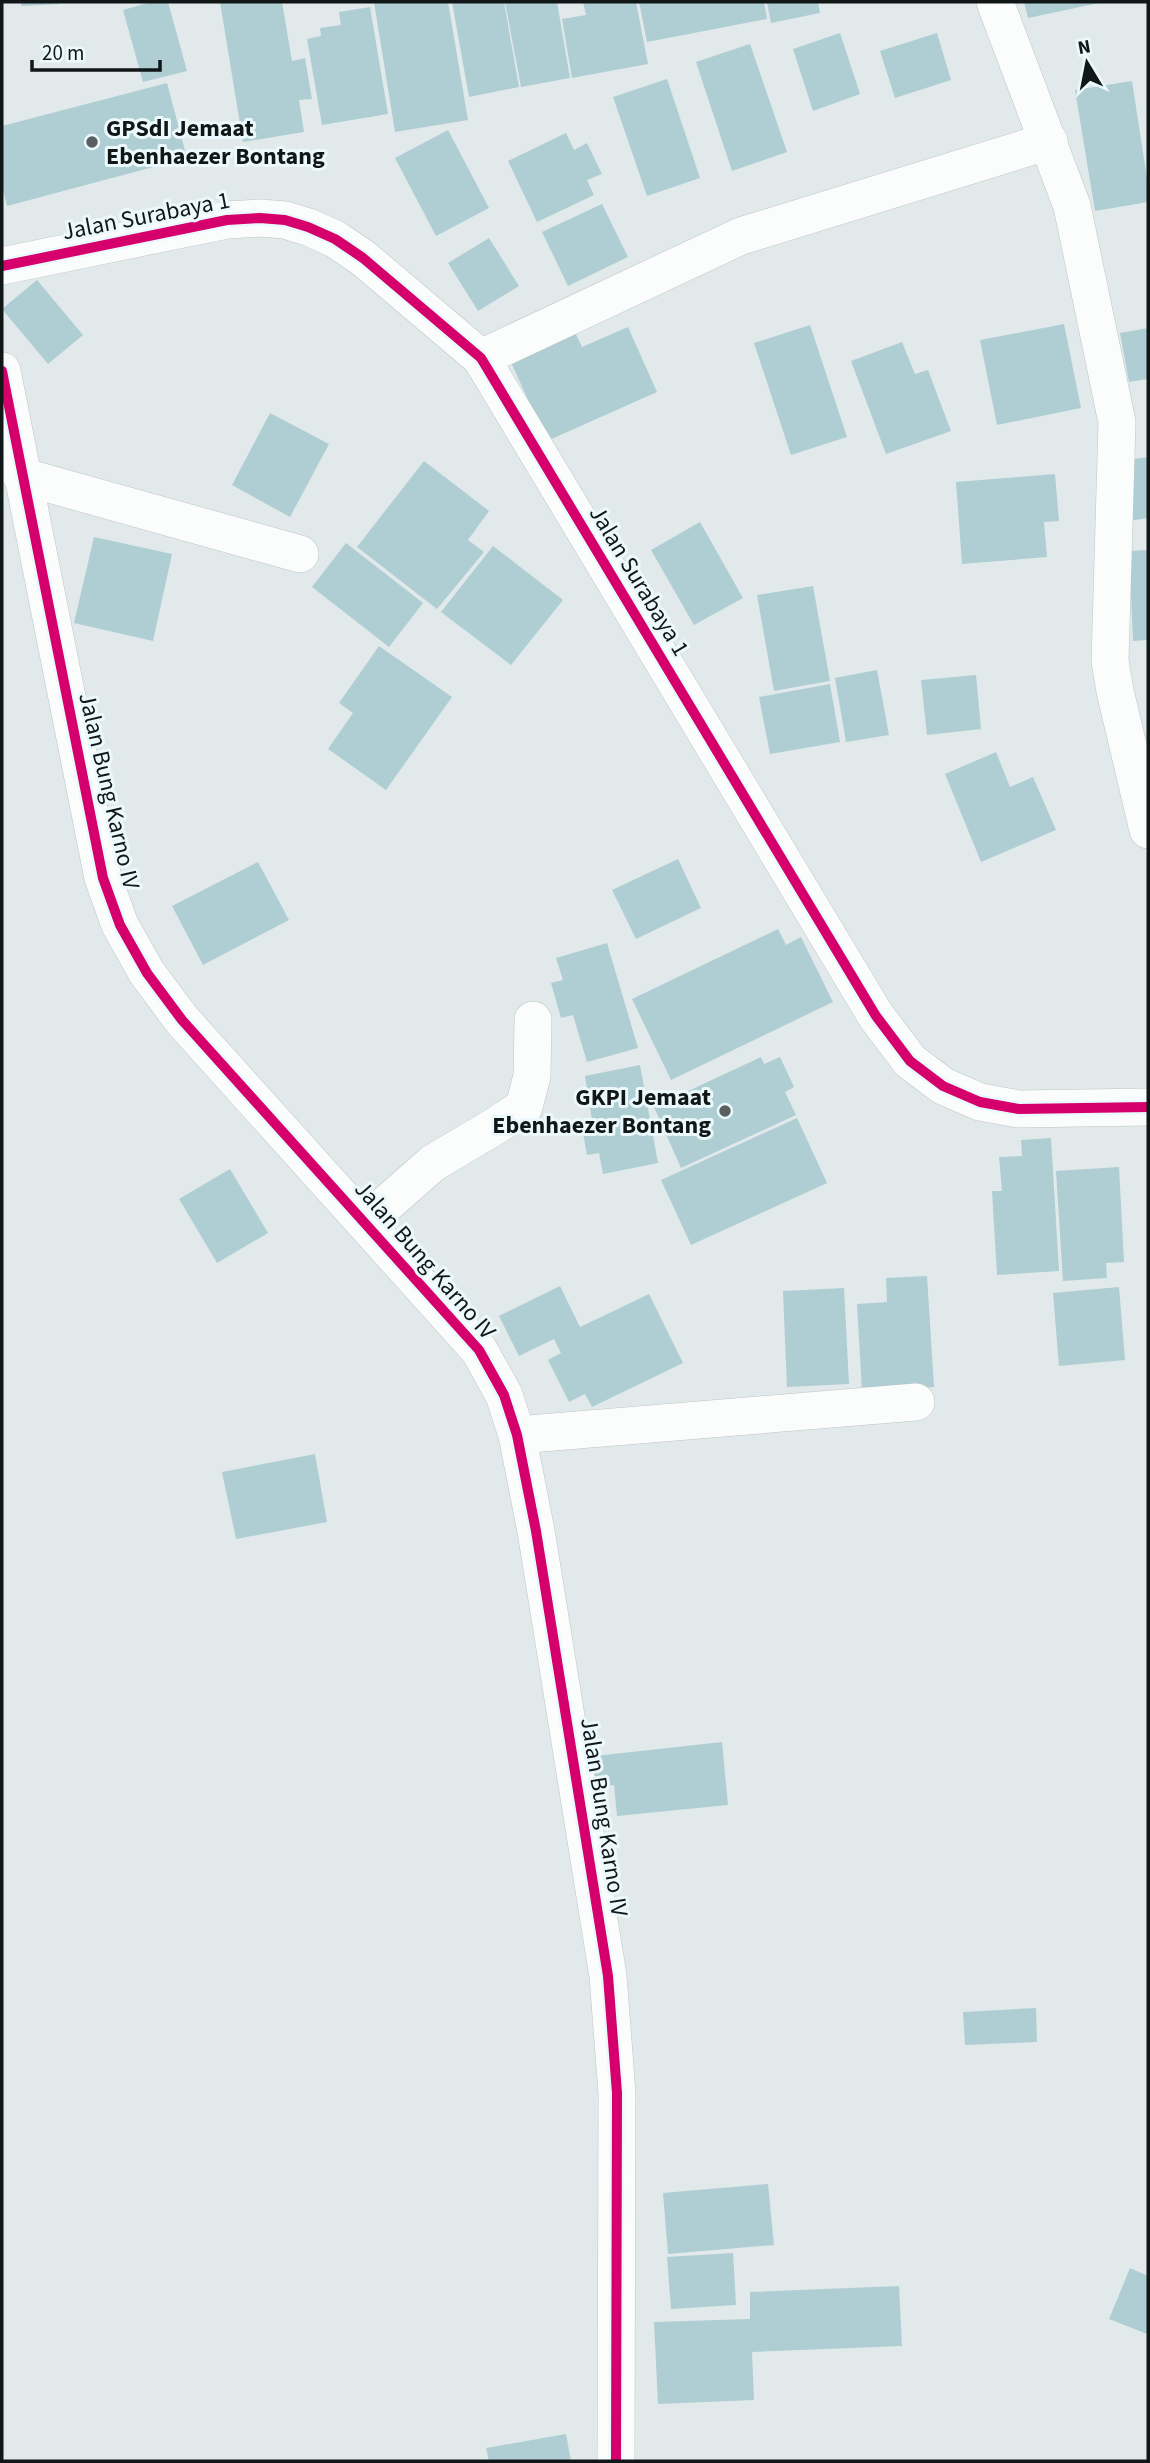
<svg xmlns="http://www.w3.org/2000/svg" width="1150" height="2463" viewBox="0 0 1150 2463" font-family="'Source Sans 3',sans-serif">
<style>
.building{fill:#afced4}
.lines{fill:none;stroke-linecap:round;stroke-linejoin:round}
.street-casing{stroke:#c0c5c6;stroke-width:38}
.street{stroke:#fbfcfc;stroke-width:37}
.cycleway-casing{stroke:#ecf9fc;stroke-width:15}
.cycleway{stroke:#d6006c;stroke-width:10}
.poi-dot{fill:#5a6061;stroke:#ecf9fc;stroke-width:2.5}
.labels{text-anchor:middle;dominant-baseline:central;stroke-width:6;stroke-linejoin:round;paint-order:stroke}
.poi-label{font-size:24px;font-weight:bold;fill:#111617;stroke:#ecf9fc;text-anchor:start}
.street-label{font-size:24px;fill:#111617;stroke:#ecf9fc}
</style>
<rect width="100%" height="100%" fill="#e2e9ea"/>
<g class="building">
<path d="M21,2H59V4L21,6Z"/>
<path d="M151,2H168L187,71L143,82L123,10Z"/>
<path d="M220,2H282L292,61L305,58L312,99L299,100L304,132L243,142Z"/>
<path d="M374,2H448L468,120L395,132Z"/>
<path d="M452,2H504L519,87L469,97Z"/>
<path d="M505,2H557L570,78L521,87Z"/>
<path d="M583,2H636L648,64L572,78L562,19L586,15Z"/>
<path d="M639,2H764L767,19L647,42Z"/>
<path d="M767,2H818L820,13L771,23Z"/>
<path d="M1024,2H1099V3L1028,18Z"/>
<path d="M370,7L388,114L322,125L307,39L321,36L320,28L341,25L339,12Z"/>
<path d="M840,33L860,94L813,111L793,49Z"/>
<path d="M937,33L951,80L895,98L880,51Z"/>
<path d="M750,44L787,152L732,171L696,62Z"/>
<path d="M667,79L700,178L647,196L613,97Z"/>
<path d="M1132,81L1148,185V202L1095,211L1075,90Z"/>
<path d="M167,83L187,158L7,206L2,186V126Z"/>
<path d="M448,130L489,208L436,236L395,158Z"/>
<path d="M566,133L574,150L587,143L602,174L587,180L594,195L537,222L508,161Z"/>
<path d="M602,204L628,257L568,286L542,232Z"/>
<path d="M489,238L519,286L478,311L448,263Z"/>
<path d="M37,280L83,335L48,364L2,309Z"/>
<path d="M1064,324L1081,408L997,425L980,340Z"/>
<path d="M810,325L847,437L791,455L754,343Z"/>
<path d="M628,327L657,392L547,441L509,358L574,330L582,347Z"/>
<path d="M1148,328V379L1129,382L1120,333Z"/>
<path d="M902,342L915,374L928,370L951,431L886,454L851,361Z"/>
<path d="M270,413L329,444L290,517L232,485Z"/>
<path d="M1148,457V518L1129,521L1120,461Z"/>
<path d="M424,461L489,511L468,540L484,552L437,609L357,547Z"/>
<path d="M1055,474L1059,521L1044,522L1047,557L962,564L956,482Z"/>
<path d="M700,522L743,598L694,625L651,550Z"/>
<path d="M94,537L172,554L153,641L74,623Z"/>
<path d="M346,543L423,603L389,647L312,587Z"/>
<path d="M493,546L563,600L511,665L441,612Z"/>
<path d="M1148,550V640L1133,641L1129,551Z"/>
<path d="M813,586L830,681L774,691L757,595Z"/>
<path d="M379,646L452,697L386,790L328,749L353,713L339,703Z"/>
<path d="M877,670L889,735L846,742L835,678Z"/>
<path d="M976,675L981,729L927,735L921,680Z"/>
<path d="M830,684L840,742L770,754L759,697Z"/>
<path d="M996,752L1010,787L1033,777L1056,830L981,862L945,774Z"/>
<path d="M678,859L701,908L636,939L612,890Z"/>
<path d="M258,862L289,920L203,965L172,906Z"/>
<path d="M778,929L786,945L801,937L833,1002L671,1080L632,999Z"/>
<path d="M607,943L638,1048L587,1062L573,1015L561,1018L551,983L563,980L556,958Z"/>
<path d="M761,1057L764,1064L780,1057L794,1087L785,1092L796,1115L681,1168L654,1107Z"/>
<path d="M640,1065L658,1163L603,1174L599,1153L587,1155L581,1122L592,1120L585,1076Z"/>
<path d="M797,1118L827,1183L691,1245L661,1180Z"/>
<path d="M1051,1138L1059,1271L997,1275L992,1191H1002L999,1157L1022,1156L1021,1140Z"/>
<path d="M1119,1167L1124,1262L1106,1263L1107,1278L1063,1281L1056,1171Z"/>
<path d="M230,1169L268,1233L217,1263L179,1199Z"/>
<path d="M927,1276L934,1387L862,1391L857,1304L887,1302L886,1278Z"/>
<path d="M560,1286L580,1327L649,1294L683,1363L592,1407L585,1394L569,1402L548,1360L561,1353L554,1339L519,1356L499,1316Z"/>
<path d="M1119,1287L1125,1360L1059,1366L1053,1293Z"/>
<path d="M844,1288L849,1384L787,1387L783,1291Z"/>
<path d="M315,1454L327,1522L236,1539L222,1472Z"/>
<path d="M722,1742L728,1805L617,1816L614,1785L590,1788L586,1757Z"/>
<path d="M1036,2008L1037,2042L965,2045L963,2012Z"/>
<path d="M768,2184L774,2245L668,2254L663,2193Z"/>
<path d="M733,2253L736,2305L671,2309L667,2257Z"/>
<path d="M1130,2268L1148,2276L1147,2334L1109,2319Z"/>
<path d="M899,2286L902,2346L752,2352L754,2400L658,2404L654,2322L750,2319V2292Z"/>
<path d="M566,2434L571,2461H489L486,2448Z"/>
</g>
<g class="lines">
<g class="street-casing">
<g id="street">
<path d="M995,2L1072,206L1117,422L1110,661L1115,691L1148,830"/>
<path d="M2,266L227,220L260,218L285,220L308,227L335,239L363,258L481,358L876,1016L910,1061L943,1086L980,1102L1019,1109L1148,1107"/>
<path d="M481,358L741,236L1049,141"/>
<path d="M2,371L103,878L120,925L147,973L182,1020L479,1350L504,1395L517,1435L536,1531L608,1976L617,2093L616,2461"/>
<path d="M21,476L300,554"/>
<path d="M365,1223L433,1163L497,1125L524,1107L532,1076L533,1020"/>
<path d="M517,1435L916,1402"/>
</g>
</g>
<use href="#street" class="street"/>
<g class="cycleway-casing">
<g id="cycleway">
<path d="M2,266L227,220L260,218L285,220L308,227L335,239L363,258L481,358L876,1016L910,1061L943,1086L980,1102L1019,1109L1148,1107"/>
<path d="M2,371L103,878L120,925L147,973L182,1020L479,1350L504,1395L517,1435L536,1531L608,1976L617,2093L616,2461"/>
</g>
</g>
<use href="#cycleway" class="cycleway"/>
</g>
<g class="poi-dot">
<circle cx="92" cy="142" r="7"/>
<circle cx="725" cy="1111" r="7"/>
</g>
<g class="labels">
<g class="poi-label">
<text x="106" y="128">GPSdI Jemaat<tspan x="106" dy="28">Ebenhaezer Bontang</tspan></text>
<text x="711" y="1097" text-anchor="end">GKPI Jemaat<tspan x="711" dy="28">Ebenhaezer Bontang</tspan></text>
</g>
<g class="street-label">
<text transform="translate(146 216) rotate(-11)">Jalan Surabaya 1</text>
<text transform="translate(639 581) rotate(59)">Jalan Surabaya 1</text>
<text transform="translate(109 791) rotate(77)">Jalan Bung Karno IV</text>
<text transform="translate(425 1260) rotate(49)">Jalan Bung Karno IV</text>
<text transform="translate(604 1817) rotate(81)">Jalan Bung Karno IV</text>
</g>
</g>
<rect width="1150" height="2463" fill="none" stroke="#111617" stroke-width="7"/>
<g transform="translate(1087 63) rotate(350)" stroke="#ecf9fc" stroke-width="5" paint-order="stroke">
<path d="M0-5L12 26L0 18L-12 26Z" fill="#111617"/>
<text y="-10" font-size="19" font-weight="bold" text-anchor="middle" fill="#111617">N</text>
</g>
<path d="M32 60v10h128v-10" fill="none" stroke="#111617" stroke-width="3.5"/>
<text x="42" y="60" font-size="21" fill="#111617" stroke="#ecf9fc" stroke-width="5" paint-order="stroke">20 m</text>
</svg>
